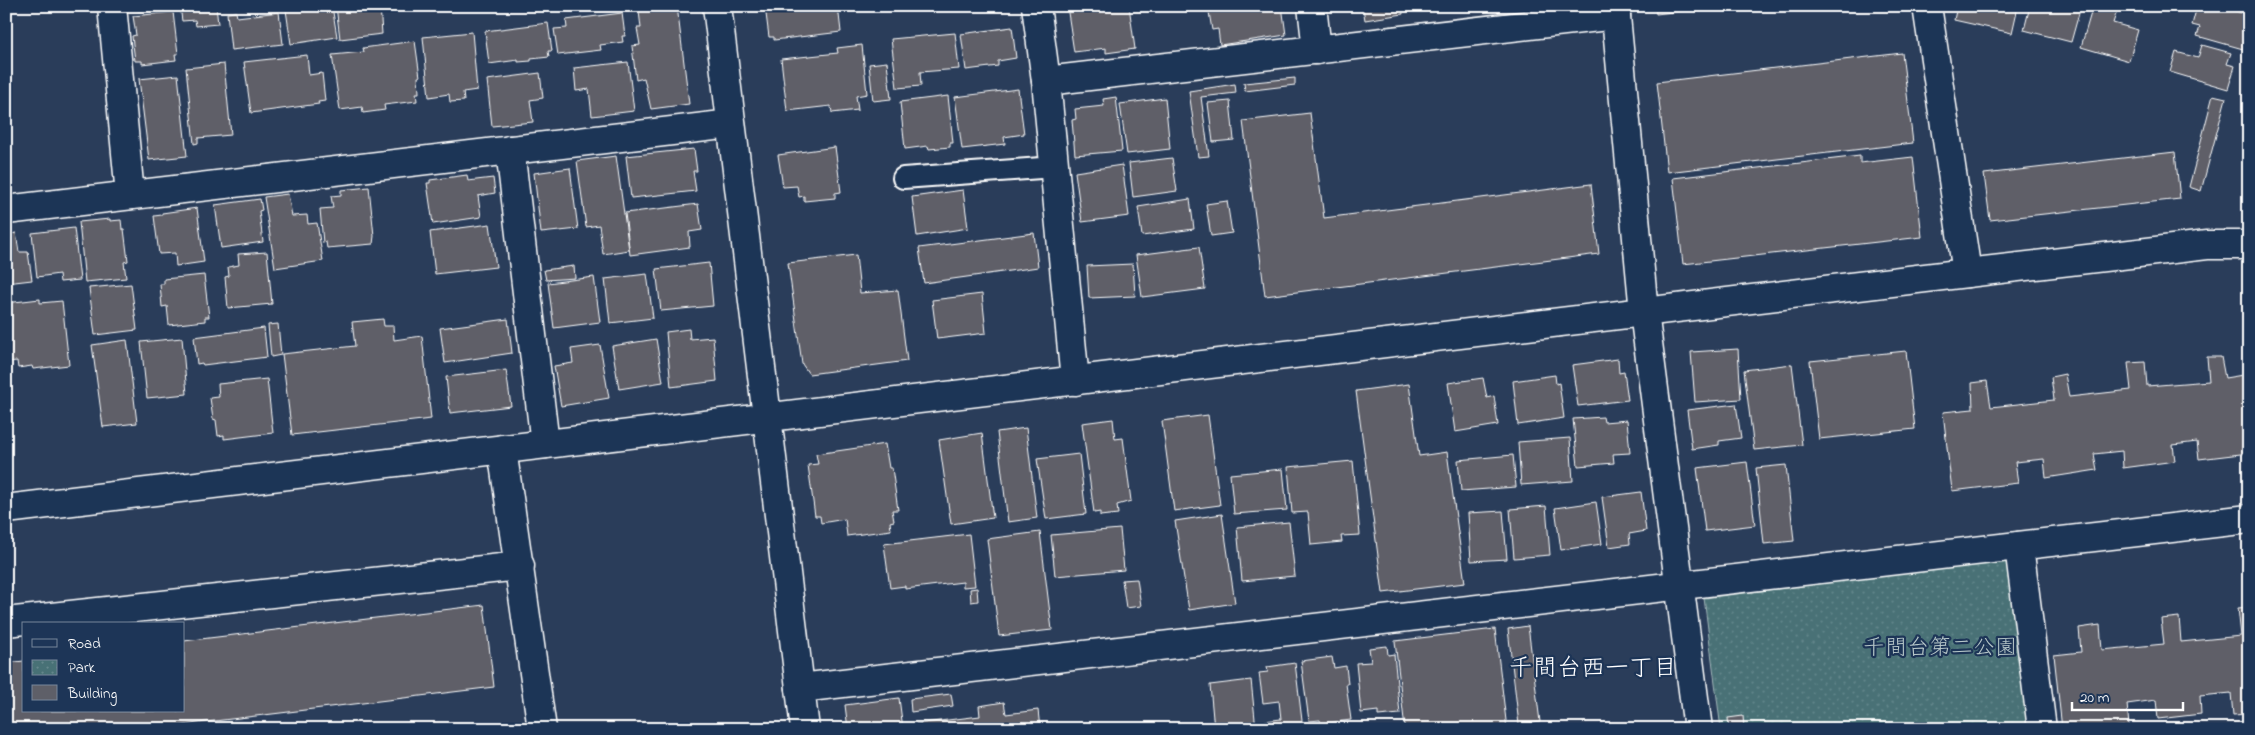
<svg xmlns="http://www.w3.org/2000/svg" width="2255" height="735" viewBox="0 0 2255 735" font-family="'Indie Flower','Klee One',sans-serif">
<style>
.park{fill:url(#park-dots);stroke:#a4b8ba}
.building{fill:#5e5f68;stroke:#fff}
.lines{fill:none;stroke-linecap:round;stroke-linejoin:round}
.service-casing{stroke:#fff;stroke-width:24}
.minor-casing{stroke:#fff;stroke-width:31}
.tertiary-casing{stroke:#fff;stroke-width:31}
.service{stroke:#1d3557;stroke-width:20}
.minor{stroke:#1d3557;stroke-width:28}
.tertiary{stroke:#1d3557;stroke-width:28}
.labels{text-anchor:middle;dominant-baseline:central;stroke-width:4.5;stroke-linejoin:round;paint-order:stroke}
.park-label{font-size:22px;fill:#b6c6c8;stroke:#1d3557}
.neighbourhood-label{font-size:24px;fill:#fff;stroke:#1d3557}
</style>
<defs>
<pattern id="park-dots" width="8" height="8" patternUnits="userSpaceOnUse" patternTransform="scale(1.25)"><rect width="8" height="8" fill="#487176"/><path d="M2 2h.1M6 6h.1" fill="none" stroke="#63868b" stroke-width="1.8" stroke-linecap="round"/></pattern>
</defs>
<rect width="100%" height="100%" fill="#2a3d5a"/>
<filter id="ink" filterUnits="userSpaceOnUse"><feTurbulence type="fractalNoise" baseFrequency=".02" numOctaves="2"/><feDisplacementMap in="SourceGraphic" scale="10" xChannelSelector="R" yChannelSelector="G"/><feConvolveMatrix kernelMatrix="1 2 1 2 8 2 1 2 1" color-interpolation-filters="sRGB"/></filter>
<g filter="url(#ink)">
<path class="park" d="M2010,560L2032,729H1721L1704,598Z"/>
<g class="building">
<path d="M138,6H173V7L138,11Z"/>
<path d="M180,6H216L218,24L196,26L195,20L182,21Z"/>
<path d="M245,6H270L245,9Z"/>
<path d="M310,6H332L337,37L291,44L286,10Z"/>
<path d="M336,6H380L382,34L340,39Z"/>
<path d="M677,6L689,104L651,109L644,78L636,80L632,46L640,45L637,28H641L639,11Z"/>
<path d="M765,6H838L841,32L774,40V37H769Z"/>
<path d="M1067,6H1129L1135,49L1106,53V48L1074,52Z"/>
<path d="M1199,6H1207V10L1199,11Z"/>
<path d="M1208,6H1282L1286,35L1220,45L1218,29L1212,30Z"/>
<path d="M1344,6H1402L1403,14L1365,20L1363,8L1345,10Z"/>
<path d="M1479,6H1502L1479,9Z"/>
<path d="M1655,6H1724L1656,14Z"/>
<path d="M1957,6H1996L2017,11L2012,33L1954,20Z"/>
<path d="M2030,6H2081L2071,42L2024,30Z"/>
<path d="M2093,6L2117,11L2113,23L2138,30L2129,61L2081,47Z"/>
<path d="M2197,6H2217L2249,15V28L2243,49L2197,36L2200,27L2192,25Z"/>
<path d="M173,12L178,54H175L176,60L142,64V61H135L132,36L136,35L133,16Z"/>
<path d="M236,12L237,17L279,12L283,44L231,50L227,13Z"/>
<path d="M622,13L625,36H622L623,42L600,45L601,50L558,55L554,29L567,28L566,20Z"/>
<path d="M548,23L552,51H548L549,57L531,59V61L518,62V60L489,64L485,31Z"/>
<path d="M1012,27L1016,58L998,61V66L966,70L961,34Z"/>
<path d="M472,32L477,90L463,92L464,101L450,102L449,94L429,97L423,37Z"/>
<path d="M955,33L959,69L920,72L921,86L897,88L891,39Z"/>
<path d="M415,41L420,77H418L419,93H416L417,101L384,105L385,110L363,113L362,107L340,110L332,55L364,52L363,48Z"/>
<path d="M862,45L867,94L856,96L858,110L832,113L831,106L787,111L781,59L838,53L837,48Z"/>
<path d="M2202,45L2231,53L2227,64L2235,66L2228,89L2170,72L2176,52L2198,58Z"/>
<path d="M1902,53L1913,143L1667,172L1657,82Z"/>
<path d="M307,55L309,75L322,73L325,101L318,102L319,104L251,113L244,62Z"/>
<path d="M628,62L634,111L592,116L589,89L576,91L574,68Z"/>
<path d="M887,62L891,99L873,101L869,64Z"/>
<path d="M224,64L231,135L198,138V143L194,144L186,68Z"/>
<path d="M540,73L543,98L530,100L533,122L492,126L487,80Z"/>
<path d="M178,75L187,156L149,160L139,79Z"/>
<path d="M1295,78V85L1245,91L1244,83Z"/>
<path d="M1235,84L1236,93L1201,97L1209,156L1198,157L1189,91Z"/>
<path d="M1018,89L1024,134L1004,137L1005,144L962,149L955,97Z"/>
<path d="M2213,95L2226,98L2201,191L2189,187Z"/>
<path d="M948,96L953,143H950V147L929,149L928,146L905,149L900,102Z"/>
<path d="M1116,97L1122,151L1075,155L1072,120L1076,119L1075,109L1104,106L1103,99Z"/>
<path d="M1165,98L1170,149L1127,154L1120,104Z"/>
<path d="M1230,101L1234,140L1213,142L1208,103Z"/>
<path d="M1310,113L1324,218L1591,184L1599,254L1265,296L1243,121Z"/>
<path d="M835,147L841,192L835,193V198L804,201V196L799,197L797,186L783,187L778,155Z"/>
<path d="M694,149L697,171H693L696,191L631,198L626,156Z"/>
<path d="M2175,152L2180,199L1990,220L1984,174Z"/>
<path d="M616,156L629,250L603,254L599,225L586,227L577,161Z"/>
<path d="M1860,156V163L1913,157L1922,237L1683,264L1673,178Z"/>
<path d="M1172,158L1177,191L1133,197L1129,163Z"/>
<path d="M1122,165L1129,216L1082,222L1075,172Z"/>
<path d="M570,168L578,229L541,233L534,173Z"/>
<path d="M467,175L468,181L493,178L495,193L478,196L481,217L433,224L427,183H430V180Z"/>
<path d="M369,187L374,236L373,244L327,248L326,242L323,243L320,209L333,208L331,196L341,195V190Z"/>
<path d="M963,190L968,228L917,236L912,197Z"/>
<path d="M288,194L292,216L307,215L308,224L317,223L323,261L275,268L264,197Z"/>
<path d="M260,199L262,210L259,211L263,242L221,248L215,205Z"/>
<path d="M1190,199L1194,229L1142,236L1138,207Z"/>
<path d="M1227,201L1232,233L1211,236L1206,204Z"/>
<path d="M698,204L702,230L689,232L690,247L630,255L625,213Z"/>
<path d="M197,208L204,262L176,266L175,253L159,254L154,216L162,215V213Z"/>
<path d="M110,219V221L121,220L122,229H124L128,261L124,262L126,278L85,282L79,222Z"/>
<path d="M490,224L496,267L435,274L430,232Z"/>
<path d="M74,228L80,280L60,282L59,274L37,277L32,233Z"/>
<path d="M16,233L19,252H28L32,280L6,283V235Z"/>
<path d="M1034,233L1038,267L924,283L919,248Z"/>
<path d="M1199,247L1205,289L1142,297L1136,255Z"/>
<path d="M267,252L272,304L228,308L225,277L229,276L228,267L239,265L238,254Z"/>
<path d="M856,255L860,293L898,290L907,361L809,374L802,364L788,263Z"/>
<path d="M709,263L713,306L661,311L656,269Z"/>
<path d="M1133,264L1135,296L1089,298L1087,266Z"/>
<path d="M574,266L575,278L546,280L544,270Z"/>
<path d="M647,274L653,318L610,323L605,279Z"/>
<path d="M204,275L209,317H205V321L169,325L167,306L162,307L160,284H164V279Z"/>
<path d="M594,277L600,322L554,328L548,283Z"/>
<path d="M131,284L137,330L95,335L89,288Z"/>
<path d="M982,294L986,333L937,339L932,300Z"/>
<path d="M40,299V303L62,301L69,365L33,369L32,366L18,368L17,361L6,362V303Z"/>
<path d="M383,319L384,326H393L394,340L422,336L431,419L292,435L282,354L355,346L352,322Z"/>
<path d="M508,319L512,353L445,363L440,328Z"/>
<path d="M278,324L281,355L271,357L268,325Z"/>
<path d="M264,328L267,357L203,365L202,363L197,364L194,337Z"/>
<path d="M689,329L690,339L713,337L717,381L671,387L666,332Z"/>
<path d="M182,338L187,394L147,398L141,342Z"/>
<path d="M656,339L663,382L619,389L612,346Z"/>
<path d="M127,340L137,423L103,427L92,345Z"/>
<path d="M600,345L609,398L561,406L554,366L573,363L571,349Z"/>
<path d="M1738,349L1741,399L1695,402L1691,352Z"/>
<path d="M1906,351L1915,429L1819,439L1810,361Z"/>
<path d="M2207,357H2221L2225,378L2249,374V453L2199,459L2197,442L2173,445L2175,461L2123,468L2122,451L2094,454L2097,470L2046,478L2044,459L2015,462L2018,483L1952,491L1943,412L1973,409L1972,383L1987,381L1991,407L2054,400L2051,377L2065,374L2069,397L2131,390L2128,363L2145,362L2147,386L2209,381Z"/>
<path d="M1618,359L1619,373L1624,372L1628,400L1578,406L1572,365Z"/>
<path d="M1792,364L1802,445L1754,450L1744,370Z"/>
<path d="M506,370L511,406L450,413L446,377Z"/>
<path d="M1555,375L1556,384L1559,383L1564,418L1518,425L1513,381Z"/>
<path d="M1483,378L1487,398L1494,396L1498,425L1455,432L1448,383Z"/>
<path d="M267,379L273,433L224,439V435L218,436L216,420L213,419L210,398L219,397L218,384Z"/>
<path d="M1409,384L1419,456L1447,452L1465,583L1383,593L1356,391Z"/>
<path d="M1736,404L1741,438L1719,441V445L1692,449L1687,410Z"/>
<path d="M1208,415L1220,505L1174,511L1162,421Z"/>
<path d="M1603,417L1604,422L1627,420L1630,453L1613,454L1614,463L1578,466L1573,419Z"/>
<path d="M1113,419L1115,439L1123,438L1131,501L1117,505L1118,514L1100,516V512L1094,513L1082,423Z"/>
<path d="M1026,428L1037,518L1008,522L997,432Z"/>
<path d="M982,433L993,518L951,524L939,440Z"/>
<path d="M1570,438L1573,481L1521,485L1518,442Z"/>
<path d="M885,444L889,468H892L898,510H892L894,521L890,522L891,530L847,536L845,519L821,523L820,516H815L808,465L818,464L816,454Z"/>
<path d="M1079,454L1086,514L1046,519L1037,459Z"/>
<path d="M1513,455L1516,487L1461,491L1458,460Z"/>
<path d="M1353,461L1360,535L1341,536L1342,542L1311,545L1308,512L1292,513L1288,467Z"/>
<path d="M1747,462L1755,525L1705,531L1697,468Z"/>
<path d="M1786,465L1794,541L1764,544L1756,468Z"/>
<path d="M1283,469L1287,510L1234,514L1230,474Z"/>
<path d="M1641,492L1646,531L1629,534L1630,544L1609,547L1602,497Z"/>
<path d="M1596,502L1602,544L1561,550L1555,508Z"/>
<path d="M1546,506L1550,555L1514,558L1510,509Z"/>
<path d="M1503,511L1507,559L1471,561L1468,513Z"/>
<path d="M1222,514L1235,603L1189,610L1175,521Z"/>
<path d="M1289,522L1295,576L1242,581L1237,527Z"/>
<path d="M1120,529L1124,570L1055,576L1051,535Z"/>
<path d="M1040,532L1052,630L999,636L987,539Z"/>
<path d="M969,534L975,586L963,587V582L905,589V586L890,588L884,544Z"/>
<path d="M1137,579L1141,606L1126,608L1122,580Z"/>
<path d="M977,588L978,601L971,602L970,589Z"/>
<path d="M484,605L494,687L149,729H6V663L24,661V711H184V641Z"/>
<path d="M2249,607V714L2233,715L2231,693L2200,696L2201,714L2158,719L2156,700L2127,704L2129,726L2102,729H2062L2054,655L2081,652L2079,628L2100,625L2102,650L2164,644L2161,619L2179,617L2181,642L2241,636L2238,608Z"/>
<path d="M1528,626L1540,722L1519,725L1508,629Z"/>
<path d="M1495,629L1507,729H1405L1395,641Z"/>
<path d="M1387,646L1388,655L1394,654L1400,714L1378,716V711L1361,713L1356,663L1371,662L1369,648Z"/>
<path d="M1332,657L1334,668L1346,666L1348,684H1346L1351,720L1321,724L1320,720L1309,721L1301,661Z"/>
<path d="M1295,663L1303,729H1266L1265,721L1281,719L1279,701L1263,703L1259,673L1268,672L1267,667Z"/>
<path d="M1251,680L1256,729H1214L1210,685Z"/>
<path d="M951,694L953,706L911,712L910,699Z"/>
<path d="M899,698L903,729H848L845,705Z"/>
<path d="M1004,702L1006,714L1038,710L1040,729H917L916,724L980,716L979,706Z"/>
<path d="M1743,716L1744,729H1729L1728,718Z"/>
</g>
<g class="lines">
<g class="service-casing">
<path id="service" d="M903,178L1055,167"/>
</g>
<g class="minor-casing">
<g id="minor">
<path d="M112,6L130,195"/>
<path d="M1036,6L1046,81L1075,381"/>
<path d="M1312,6L1317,50"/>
<path d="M1927,6L1967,273"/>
<path d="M1046,81L1616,15"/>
<path d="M510,150L545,444"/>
<path d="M6,210L731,124"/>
<path d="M502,449L542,729"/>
<path d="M2019,546L2042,729"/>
<path d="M6,622L520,566"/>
<path d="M800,688L2249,519"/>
</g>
</g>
<g class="tertiary-casing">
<g id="tertiary">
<path d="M717,6L805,729"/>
<path d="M1615,6L1644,312L1698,729"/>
<path d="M6,509L1967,273L2207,245H2249"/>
</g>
</g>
<use href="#service" class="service"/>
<use href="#minor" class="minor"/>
<use href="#tertiary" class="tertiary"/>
</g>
</g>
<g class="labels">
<g class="park-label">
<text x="1940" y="649">千間台第二公園</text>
</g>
<g class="neighbourhood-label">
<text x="1593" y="669">千間台西一丁目</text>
</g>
</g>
<rect width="2255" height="735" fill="none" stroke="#1d3557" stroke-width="25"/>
<rect x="12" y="12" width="2230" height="710" fill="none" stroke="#fff" stroke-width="2" filter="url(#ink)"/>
<rect x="22" y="622" width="162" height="90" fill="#1d3557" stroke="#77869a"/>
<rect x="32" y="639" width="25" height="8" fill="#1d3557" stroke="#77869a"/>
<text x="68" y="648" font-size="15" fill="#ffffff">Road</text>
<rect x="32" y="660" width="25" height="15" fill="url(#park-dots)" stroke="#77869a"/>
<text x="68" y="672" font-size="15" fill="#ffffff">Park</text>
<rect x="32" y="685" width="25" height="15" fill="#5e5f68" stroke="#77869a"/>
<text x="68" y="698" font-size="15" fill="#ffffff">Building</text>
<path d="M2072 702v8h111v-8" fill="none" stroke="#ffffff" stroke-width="2.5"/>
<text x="2080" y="702" font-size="15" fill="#ffffff" stroke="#1d3557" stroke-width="4" paint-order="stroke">20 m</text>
</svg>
